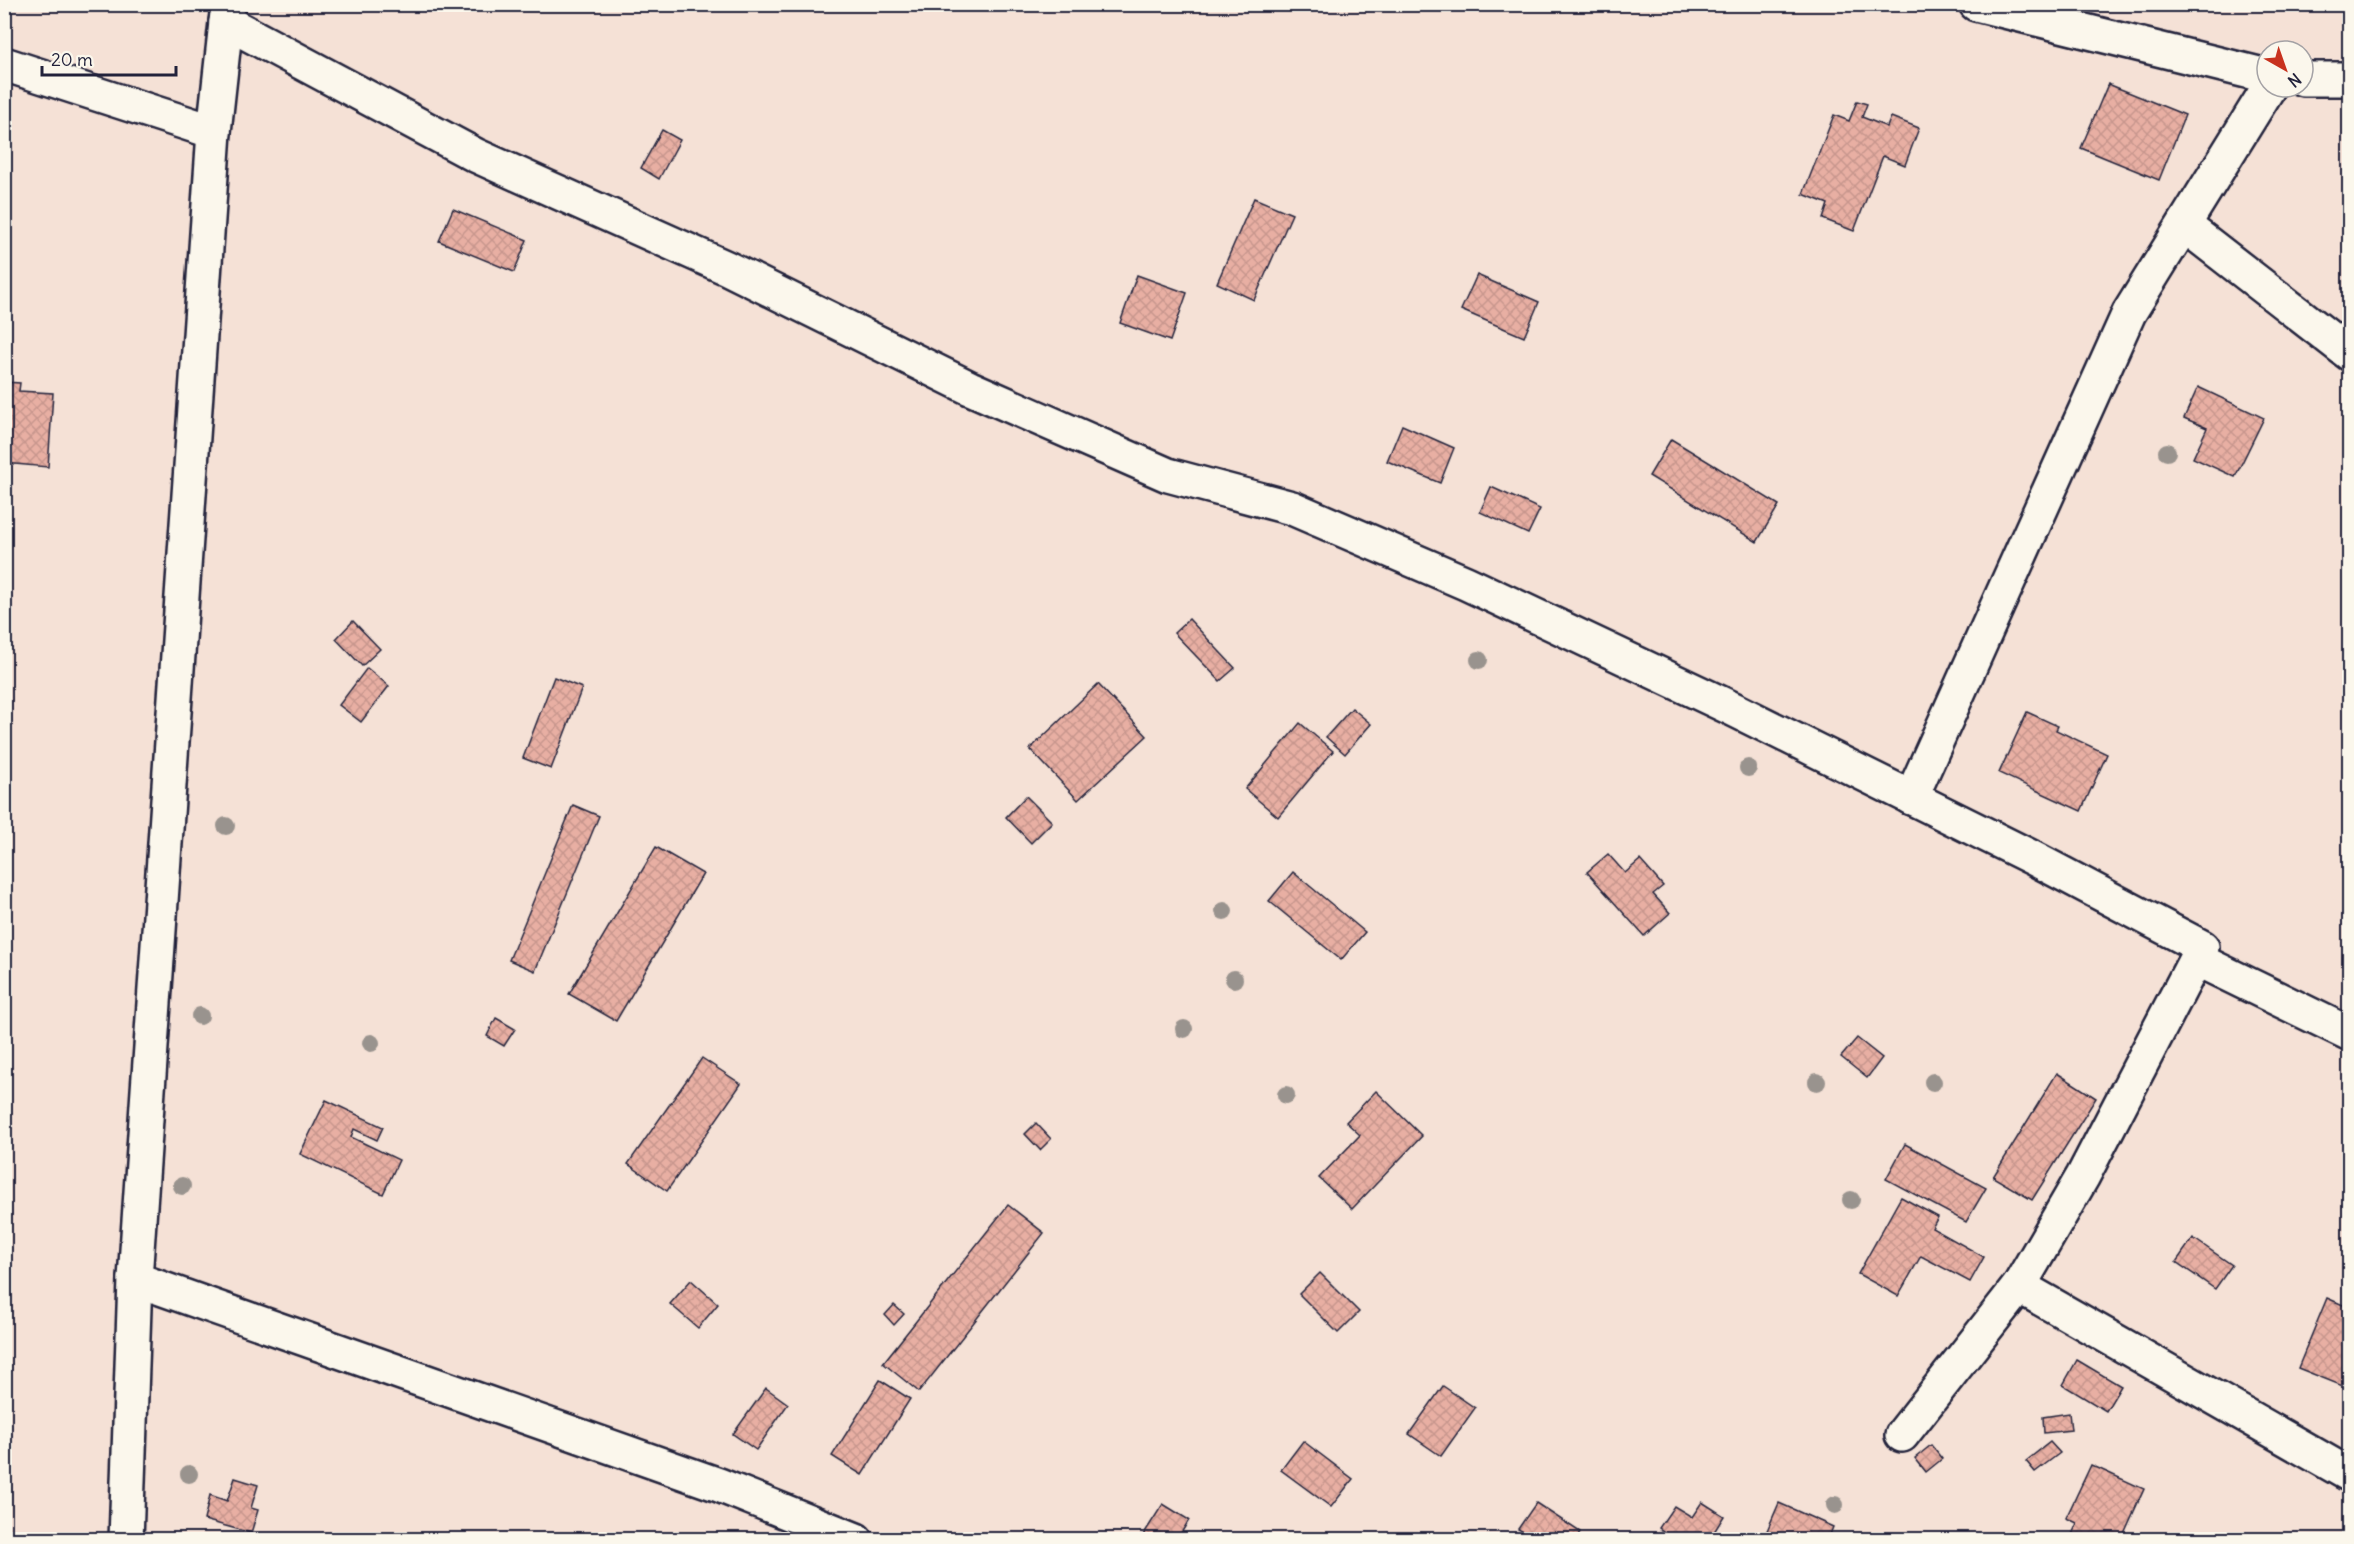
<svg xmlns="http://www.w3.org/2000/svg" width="2354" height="1544" viewBox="0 0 2354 1544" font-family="Delius,sans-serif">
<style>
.building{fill:url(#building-cross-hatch);stroke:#22223b;stroke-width:1.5}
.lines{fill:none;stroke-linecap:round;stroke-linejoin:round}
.minor-casing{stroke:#22223b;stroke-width:38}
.minor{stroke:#fbf7ec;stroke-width:33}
.tree{fill:#99938e}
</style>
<defs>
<pattern id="building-cross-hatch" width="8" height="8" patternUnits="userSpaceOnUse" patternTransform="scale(1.5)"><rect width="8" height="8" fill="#e8afa3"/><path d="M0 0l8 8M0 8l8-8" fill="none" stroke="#c7968d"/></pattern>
</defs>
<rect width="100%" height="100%" fill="#f5e1d6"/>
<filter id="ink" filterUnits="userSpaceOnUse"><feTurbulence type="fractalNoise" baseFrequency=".0167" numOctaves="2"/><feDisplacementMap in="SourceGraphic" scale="12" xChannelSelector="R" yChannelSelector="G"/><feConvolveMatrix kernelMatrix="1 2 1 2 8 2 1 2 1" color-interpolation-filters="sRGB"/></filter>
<g filter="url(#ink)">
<g class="building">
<path d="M2108,84L2185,115L2159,180L2081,148Z"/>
<path d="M1857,101L1867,104L1862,117L1887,127L1891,117L1919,128L1905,165L1883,156L1854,231L1823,219L1828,204L1803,194L1834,115L1849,121Z"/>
<path d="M662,130L680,140L659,179L641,168Z"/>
<path d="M1254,198L1292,214L1254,300L1217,283Z"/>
<path d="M453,209L527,240L514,272L439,241Z"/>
<path d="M1137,275L1187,293L1170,341L1120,323Z"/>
<path d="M1477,275L1539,302L1524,337L1461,310Z"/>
<path d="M4,382L20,383L19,391L53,393L48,467L4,463Z"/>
<path d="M2198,387L2264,418L2235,477L2193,458L2207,428L2184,418Z"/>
<path d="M1402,425L1454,448L1440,483L1387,461Z"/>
<path d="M1671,439L1779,505L1757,542L1649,476Z"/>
<path d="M1491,487L1540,509L1528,534L1480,512Z"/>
<path d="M1189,619L1235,668L1220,681L1174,633Z"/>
<path d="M353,621L380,649L362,666L336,639Z"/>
<path d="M367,668L389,686L361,722L339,705Z"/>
<path d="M554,677L582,688L551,769L523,758Z"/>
<path d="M1098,684L1147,736L1078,800L1030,749Z"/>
<path d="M1352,708L1371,724L1345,754L1326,737Z"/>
<path d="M2027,712L2058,726L2056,730L2107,754L2081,811L1999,773Z"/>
<path d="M1300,723L1333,751L1278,817L1245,789Z"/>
<path d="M1026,796L1052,822L1031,843L1006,817Z"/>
<path d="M573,805L599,816L535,971L509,960Z"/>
<path d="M656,847L703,874L616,1021L569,994Z"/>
<path d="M1608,854L1625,873L1640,860L1663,886L1653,894L1670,913L1644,936L1587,872Z"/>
<path d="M1293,872L1365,932L1341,960L1269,901Z"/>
<path d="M496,1018L515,1029L504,1046L487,1036Z"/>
<path d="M1857,1038L1882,1058L1867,1078L1841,1057Z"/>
<path d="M702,1058L741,1084L667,1191L628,1164Z"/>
<path d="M2057,1073L2096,1098L2032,1200L1993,1177Z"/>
<path d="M1376,1091L1422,1136L1352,1209L1319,1178L1360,1135L1346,1122Z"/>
<path d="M326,1100L383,1127L377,1140L354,1129L351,1137L399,1160L383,1194L300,1154Z"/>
<path d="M1036,1123L1051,1139L1040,1150L1025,1134Z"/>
<path d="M1905,1144L1986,1188L1966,1222L1886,1179Z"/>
<path d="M1901,1197L1938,1217L1932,1228L1984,1257L1970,1282L1921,1256L1898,1296L1858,1274Z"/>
<path d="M1008,1205L1044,1233L919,1392L883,1363Z"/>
<path d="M2193,1238L2232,1265L2215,1289L2176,1262Z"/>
<path d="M1320,1273L1359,1312L1338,1333L1299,1294Z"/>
<path d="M691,1280L718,1304L698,1328L670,1304Z"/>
<path d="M2327,1298L2350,1308V1389L2298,1368Z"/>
<path d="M894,1305L904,1314L894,1325L885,1315Z"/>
<path d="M2077,1360L2121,1386L2106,1411L2063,1385Z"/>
<path d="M880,1380L910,1399L862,1475L832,1456Z"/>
<path d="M1443,1386L1475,1408L1441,1456L1409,1434Z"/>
<path d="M766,1388L788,1404L756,1450L733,1434Z"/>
<path d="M2069,1413L2071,1430L2044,1433L2043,1417Z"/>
<path d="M1303,1441L1353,1479L1331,1507L1281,1470Z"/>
<path d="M2050,1442L2060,1453L2035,1472L2026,1461Z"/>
<path d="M1931,1445L1942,1459L1926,1472L1915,1458Z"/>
<path d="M2091,1465L2144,1489L2121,1540H2077L2071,1537L2077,1523L2066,1518Z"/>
<path d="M235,1478L258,1485L251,1508L258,1510L251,1533L204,1520L210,1495L227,1501Z"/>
<path d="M1702,1502L1724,1516L1709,1540H1676L1659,1528L1674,1506L1692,1517Z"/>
<path d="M1536,1503L1580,1532L1575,1540H1517L1522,1531L1518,1529Z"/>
<path d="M1779,1503L1833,1527L1828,1540H1763Z"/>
<path d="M1163,1504L1189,1520L1177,1540H1140Z"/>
</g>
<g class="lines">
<g class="minor-casing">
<g id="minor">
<path d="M1976,4L2267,76"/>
<path d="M226,22L475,155L727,268L970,388L1168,475L1292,508L1466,583L1733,709L2033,858L2202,947L2083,1176L2019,1286L1902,1435"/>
<path d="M4,64L214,132"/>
<path d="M2303,79H2350"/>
<path d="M2184,225L2350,354"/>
<path d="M1911,798L2129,313L2269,87"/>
<path d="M2196,959L2350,1034"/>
<path d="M135,1279L719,1485L856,1540"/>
<path d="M2019,1286L2350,1475"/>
<path d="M126,1540L135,1279L214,132L228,4"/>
</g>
</g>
<use href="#minor" class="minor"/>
</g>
<g class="tree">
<circle cx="2167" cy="452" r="9"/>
<circle cx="1479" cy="660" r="9"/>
<circle cx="1748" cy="768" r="9"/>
<circle cx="226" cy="826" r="9"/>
<circle cx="1224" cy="911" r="9"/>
<circle cx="1234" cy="979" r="9"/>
<circle cx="200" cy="1016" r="9"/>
<circle cx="1184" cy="1029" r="9"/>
<circle cx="371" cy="1043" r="9"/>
<circle cx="1817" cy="1082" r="9"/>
<circle cx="1933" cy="1082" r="9"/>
<circle cx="1286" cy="1095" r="9"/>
<circle cx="182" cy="1186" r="9"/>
<circle cx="1851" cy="1200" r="9"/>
<circle cx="189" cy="1474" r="9"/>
<circle cx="1835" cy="1505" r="9"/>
</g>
</g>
<rect width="2354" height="1544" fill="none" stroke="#fbf7ec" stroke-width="24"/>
<rect x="12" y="12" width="2330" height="1520" fill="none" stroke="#22223b" stroke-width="2" filter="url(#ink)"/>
<g transform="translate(2285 69) rotate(140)"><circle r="28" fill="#fbf7ec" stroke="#a4a2a5" stroke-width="1.5"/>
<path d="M0-4.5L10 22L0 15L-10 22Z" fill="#c8321e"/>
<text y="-9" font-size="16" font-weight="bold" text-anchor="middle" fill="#22223b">N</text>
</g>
<path d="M42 66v9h134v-9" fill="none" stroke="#22223b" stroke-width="3"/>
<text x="51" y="66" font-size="18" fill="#22223b" stroke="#fbf7ec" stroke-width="4.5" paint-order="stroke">20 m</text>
</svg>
